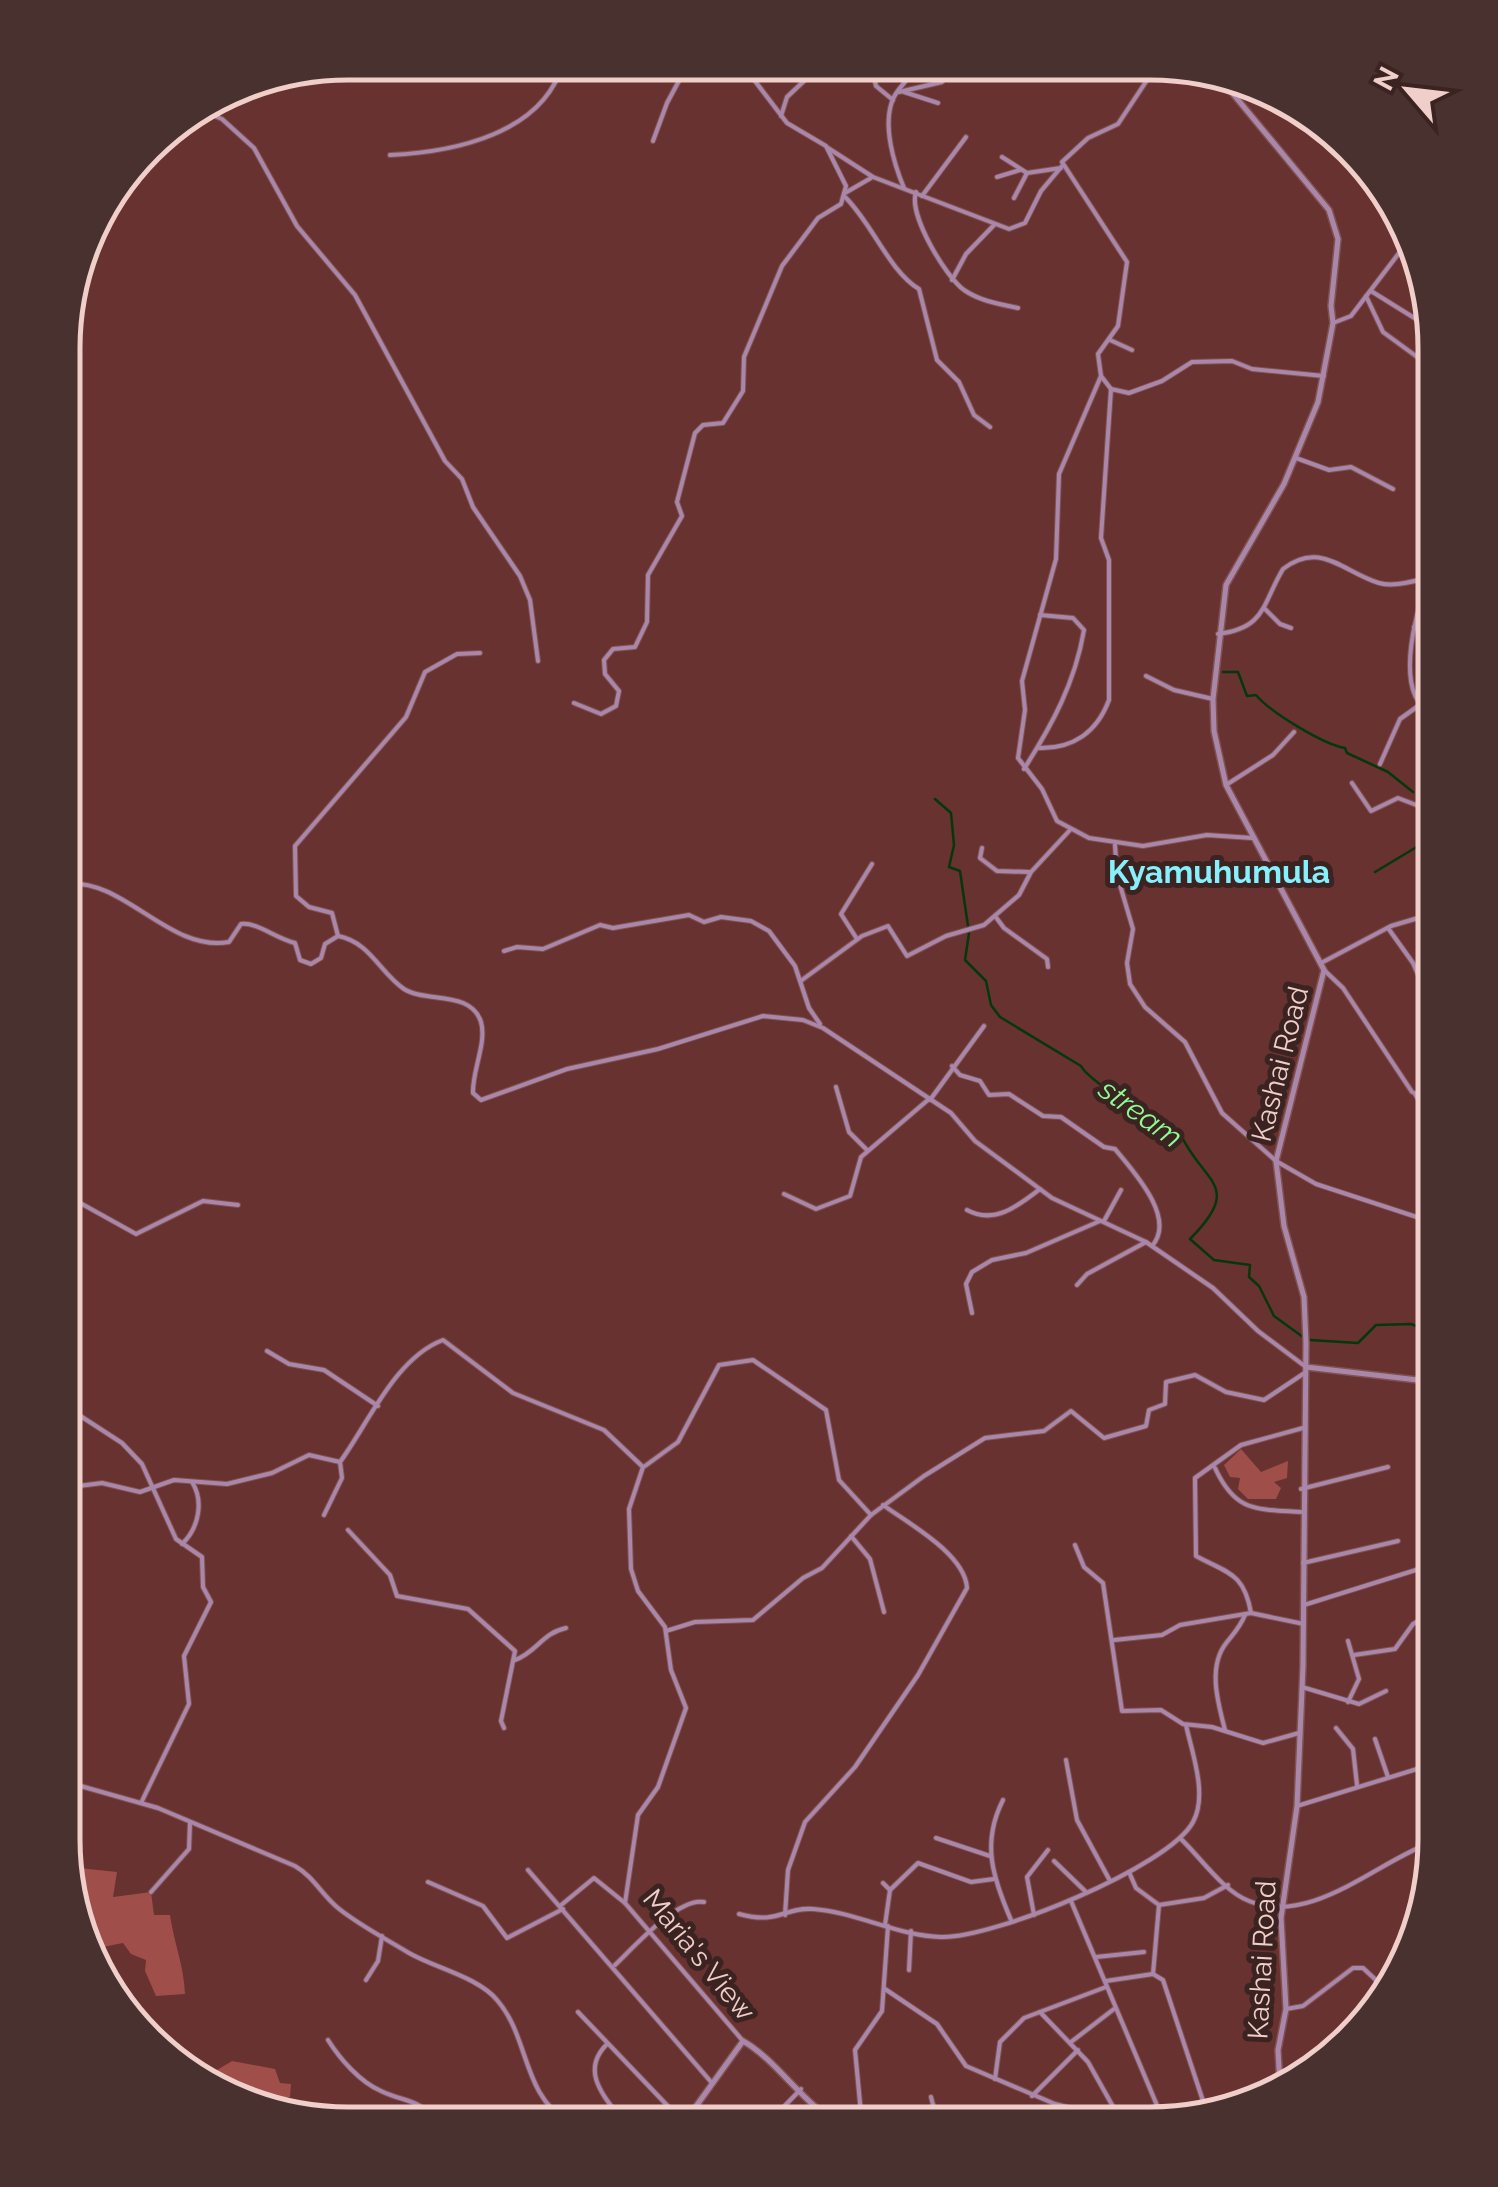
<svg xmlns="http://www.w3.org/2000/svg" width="1498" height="2187" viewBox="0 0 1498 2187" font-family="Raleway,sans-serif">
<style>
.green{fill:#a04e49}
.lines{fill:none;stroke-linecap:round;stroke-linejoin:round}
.stream{stroke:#06370c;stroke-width:2.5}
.minor-casing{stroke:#82514e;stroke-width:6}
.tertiary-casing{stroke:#82514e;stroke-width:8}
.minor{stroke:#a987ab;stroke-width:4}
.tertiary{stroke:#a987ab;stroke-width:5}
.labels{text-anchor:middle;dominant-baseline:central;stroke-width:10;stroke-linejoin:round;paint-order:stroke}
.street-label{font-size:28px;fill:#f0cfcb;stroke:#3b2321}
.water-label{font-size:30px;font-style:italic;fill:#8efc92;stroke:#3b2321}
.quarter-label{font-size:32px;font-weight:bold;fill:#86f1fd;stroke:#3b2321}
.rim{fill:none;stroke:#f0cfcb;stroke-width:5}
</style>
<rect width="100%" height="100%" fill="#67322f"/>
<g class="green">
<path d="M1241,1449L1261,1472L1288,1461L1287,1478L1274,1482L1281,1488L1276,1499H1248L1238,1489L1240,1478L1230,1477L1224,1465Z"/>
<path d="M77,1839L79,1868L117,1872L113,1897L151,1892L154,1915H170C174,1943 184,1966 185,1994L156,1996L145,1971L146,1960L131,1954L123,1943L98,1948L91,1927L78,1917L63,1844Z"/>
<path d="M232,2061L275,2069L280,2083L291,2084L290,2097L274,2100L270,2105L214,2082L217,2070Z"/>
</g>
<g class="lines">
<g class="stream">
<path d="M1223,672H1238L1247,696L1256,695C1271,713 1325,745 1345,748L1347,753L1388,772L1413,792"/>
<path d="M935,799L951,813L954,845L949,867L960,871L969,933L965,960L986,981L991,1005L1000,1017L1081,1066C1087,1079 1164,1130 1180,1133C1202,1183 1245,1184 1190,1239L1214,1260L1250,1265L1249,1277L1259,1286L1274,1316L1303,1337"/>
<path d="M1375,872L1435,836"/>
<path d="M1310,1340L1358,1343L1376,1325L1411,1324L1435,1333"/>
</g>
<g class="minor-casing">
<g id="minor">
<path d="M799,64L808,77"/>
<path d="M856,64L873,73L876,86L893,100"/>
<path d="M1157,65L1118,124L1088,138L1062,162L1127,262L1118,326L1098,354L1101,376L1059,474L1056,559L1022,681L1025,710L1018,758L1042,789L1057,821L1089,838L1143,846L1207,835L1252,838"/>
<path d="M899,92L942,82"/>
<path d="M904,92L938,103"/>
<path d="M200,110L222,119L254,148L297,226L355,295L445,461L462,479L473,507L520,576L530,600L538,661"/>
<path d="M781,116L787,97L822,64"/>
<path d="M653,141L667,103L688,64"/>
<path d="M828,148L873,177L1009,229L1025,223L1041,191L1062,166"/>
<path d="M390,155C454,152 543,134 563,63"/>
<path d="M1002,157L1027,173L1061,168"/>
<path d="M997,177L1020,170"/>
<path d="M904,188C894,164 882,125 893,99C899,85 911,81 912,64"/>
<path d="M916,192C908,215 946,277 964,290C980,301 999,304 1018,308"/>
<path d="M845,193L871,178"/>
<path d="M922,196L966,137"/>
<path d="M845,197C872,223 889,271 919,289L937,360L959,382L974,415L990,427"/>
<path d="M1014,198L1027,173"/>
<path d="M952,280L966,254L994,225"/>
<path d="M1371,291L1432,329"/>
<path d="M1366,296L1383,332L1435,370"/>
<path d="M1333,323L1351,316L1412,236"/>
<path d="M1110,340L1132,350"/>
<path d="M1101,376L1111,389L1129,393L1162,381L1192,362L1232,361L1252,369L1324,376"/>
<path d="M1296,458L1329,470L1351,467L1393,489"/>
<path d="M1265,609L1280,624L1291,628"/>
<path d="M1414,627H1435"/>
<path d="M1218,634C1266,628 1262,604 1283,569C1320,540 1343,572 1379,583C1396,588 1418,579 1435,577"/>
<path d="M1146,676L1174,690L1213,699"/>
<path d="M574,703L601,714L616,706L619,691L605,674L604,660L613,649L635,647L647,622L648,575L682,516L677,502L695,433L703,425L723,423L743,391L744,357L782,266L818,218L841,204L846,186L826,146L787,123L742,64"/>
<path d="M1435,718C1431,713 1422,708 1418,701C1399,671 1418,596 1435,568"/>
<path d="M1039,748C1073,749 1097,732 1109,700V560L1101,538L1111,389"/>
<path d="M1380,764L1400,719L1421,704"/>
<path d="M1024,769C1052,725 1075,683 1084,630L1073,618L1040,615"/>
<path d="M1352,783L1371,811L1398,798L1424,808L1435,904"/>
<path d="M1226,785L1273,755L1294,732"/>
<path d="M1425,786L1435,777"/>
<path d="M1115,845L1117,875L1133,929L1127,963L1130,984L1145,1007L1185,1042L1222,1113L1276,1161L1316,1184L1435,1223"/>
<path d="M982,848L980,858L997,871L1029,872"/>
<path d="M64,884C123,876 169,953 229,942L241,924C257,922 275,938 295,943L300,960L311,964L321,958L325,944L338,936C370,942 380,973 404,989C426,1003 471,990 481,1022C487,1043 472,1071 473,1093L481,1100L567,1069L658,1049L763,1016L803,1020L823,1028L951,1113L975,1141L1052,1198L1146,1242L1213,1288L1258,1331L1306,1367"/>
<path d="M995,916L1004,928L1047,959L1048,967"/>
<path d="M1388,928L1413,963L1423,986"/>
<path d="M338,936L332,913L309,907L296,896L295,846L406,717L425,672L457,654L480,653"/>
<path d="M857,939L841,914L872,864"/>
<path d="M504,951L517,947L543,949L600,925L613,928L689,915L704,922L721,917L751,921L769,931L795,966L809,1008L820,1024"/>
<path d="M1323,962L1391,926L1435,913"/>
<path d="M1324,970L1343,988L1412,1092L1420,1095L1435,1081"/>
<path d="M802,980L862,936L888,926L907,956L946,936L984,925L1019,895L1031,872L1070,830"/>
<path d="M952,1066L960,1075L980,1081L989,1095L1009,1094L1043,1116L1061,1117L1104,1147L1115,1149C1133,1171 1177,1218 1152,1246"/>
<path d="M836,1087L849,1132L867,1150"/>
<path d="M1415,1094L1435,1127"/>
<path d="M930,1100L984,1026"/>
<path d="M64,1194L136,1234L203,1201L238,1205"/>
<path d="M784,1194L816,1209L850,1196L861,1157L929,1099"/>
<path d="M967,1210C994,1225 1018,1206 1040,1189"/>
<path d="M1104,1221L1121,1190"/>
<path d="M1077,1285L1087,1274L1146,1242"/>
<path d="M972,1313L966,1284L972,1272L992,1260L1026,1253L1100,1221"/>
<path d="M267,1351L289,1364L324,1370L378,1406"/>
<path d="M82,1417L122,1443L142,1464L176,1539L202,1557L203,1587L211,1602L184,1656L189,1704L141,1803"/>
<path d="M645,1466L678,1442L719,1365L753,1360L826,1410L839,1480L871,1515"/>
<path d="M1215,1468C1236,1513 1256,1509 1302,1512"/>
<path d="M63,1488L102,1483L140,1492L174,1480L227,1484L272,1473L309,1455L340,1462C368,1424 395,1358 443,1340L513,1393L604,1430L643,1467L629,1509L631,1569L638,1591L665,1627L671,1670L686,1708L658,1787L638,1815L625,1903L743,2041"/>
<path d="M1301,1489L1388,1467"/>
<path d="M324,1515L342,1478L340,1462"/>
<path d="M348,1530L390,1575L397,1596L468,1609L515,1651L501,1721L504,1728"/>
<path d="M851,1536L870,1559L884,1612"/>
<path d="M182,1544C199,1528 204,1501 192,1482"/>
<path d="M1075,1545L1084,1567L1103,1583L1122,1711L1161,1710L1183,1724L1212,1727L1263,1743L1299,1733"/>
<path d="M1303,1563L1398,1541"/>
<path d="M1304,1605L1435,1564"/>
<path d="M1251,1613C1244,1572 1227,1573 1196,1556L1195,1478L1241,1445L1303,1428"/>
<path d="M666,1631L695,1622L753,1620L803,1578L822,1568L871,1515L924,1476L985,1438L1044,1431L1071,1411L1104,1438L1146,1426L1149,1410L1165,1404L1166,1382L1195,1375L1226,1392L1264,1400L1306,1372"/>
<path d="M1114,1640L1162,1635L1180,1625L1251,1613L1304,1624"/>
<path d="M1348,1641L1359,1679L1348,1702"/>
<path d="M1354,1655L1395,1649L1413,1624L1435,1611"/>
<path d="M515,1660C537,1652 542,1633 566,1628"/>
<path d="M1425,1661L1435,1674"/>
<path d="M1302,1687L1359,1704L1386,1691"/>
<path d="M1336,1728L1353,1749L1357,1785"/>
<path d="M1225,1730C1218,1703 1207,1666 1227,1642C1235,1632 1240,1627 1245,1615"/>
<path d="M1375,1739L1388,1777"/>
<path d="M1066,1760L1077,1820L1109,1879"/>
<path d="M63,1781L158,1808L295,1866C314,1877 321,1894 338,1908C359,1925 386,1939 409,1953C435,1968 478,1977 497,2000C530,2038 521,2093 569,2123"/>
<path d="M1003,1800C981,1843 993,1878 1011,1920"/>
<path d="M1297,1806L1417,1769L1426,1761L1435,1738"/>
<path d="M936,1838L990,1856"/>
<path d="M1181,1839C1201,1858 1223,1891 1249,1901C1312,1927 1380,1859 1435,1841"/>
<path d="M1054,1861L1085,1891"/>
<path d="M528,1870L712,2083"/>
<path d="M1129,1872L1136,1888L1159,1905L1153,1974"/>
<path d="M428,1882L483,1906L507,1938L563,1909"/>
<path d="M883,1883L890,1890L918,1863L971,1882L994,1879"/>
<path d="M151,1892L189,1849L190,1822"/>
<path d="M1071,1901L1164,2122"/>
<path d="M1159,1905L1204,1898L1228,1885"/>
<path d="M560,1906L594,1878L625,1903"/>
<path d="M739,1914C779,1925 783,1907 813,1909C856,1912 898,1936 941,1937C992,1939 1169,1867 1193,1822C1208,1795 1192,1753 1186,1725"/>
<path d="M785,1915L788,1870L805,1822L855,1767L918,1675L967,1588C965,1554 908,1523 883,1505"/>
<path d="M1034,1915L1027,1877L1048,1850"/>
<path d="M885,1925L890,1890"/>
<path d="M1096,1957L1144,1952"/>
<path d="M615,1965C633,1948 678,1897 704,1902"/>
<path d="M909,1970L911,1931"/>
<path d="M366,1980L378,1961L382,1936"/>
<path d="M1106,1981L1153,1974L1163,1980L1207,2113"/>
<path d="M885,1989L937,2024L966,2066L1055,2104L1135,2124"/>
<path d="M1286,2009L1303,2006L1353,1968H1363L1377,1981L1395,1974"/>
<path d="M578,2012L684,2123"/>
<path d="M1040,2012L1088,2062L1120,2119"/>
<path d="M328,2040C340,2059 360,2082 381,2091C406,2103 417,2097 437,2122"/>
<path d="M1071,2042L1114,2009"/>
<path d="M607,2044C579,2072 605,2097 624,2123"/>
<path d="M995,2079L1000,2042L1024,2018L1106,1987"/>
<path d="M1032,2096L1078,2050"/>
<path d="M931,2097L938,2124"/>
<path d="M862,2113L891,2118"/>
<path d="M768,2123L801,2089"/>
<path d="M862,2124L855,2050L882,2011L888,1926"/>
<path d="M918,2124L933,2105"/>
</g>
</g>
<g class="tertiary-casing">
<g id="tertiary">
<path d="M1220,78L1329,210L1338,239L1331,306L1333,323L1318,402L1284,484L1226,585L1213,699L1214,731L1226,785L1324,970L1276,1161L1284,1226L1304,1297L1306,1343L1303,1666L1297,1806L1281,1918L1286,2009L1278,2050L1280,2086"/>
<path d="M1306,1367L1435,1382"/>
<path d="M684,2123L743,2041C780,2062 806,2110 843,2124"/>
</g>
</g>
<use href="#minor" class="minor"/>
<use href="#tertiary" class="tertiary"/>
</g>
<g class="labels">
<g class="street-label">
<text transform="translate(1280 1064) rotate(-76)">Kashai Road</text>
<text transform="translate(699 1955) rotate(51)">Maria's View</text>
<text transform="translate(1262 1960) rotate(-87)">Kashai Road</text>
</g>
<g class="water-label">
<text transform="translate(1141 1113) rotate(36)">stream</text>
</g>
<g class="quarter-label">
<text x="1219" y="871">Kyamuhumula</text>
</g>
</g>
<path d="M0 0H1498V2187H0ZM348 80H1150A268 268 0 0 1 1418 348V1839A268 268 0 0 1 1150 2107H348A268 268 0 0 1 80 1839V348A268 268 0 0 1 348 80Z" fill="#49312f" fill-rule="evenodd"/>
<path class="rim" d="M348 80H1150A268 268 0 0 1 1418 348V1839A268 268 0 0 1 1150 2107H348A268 268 0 0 1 80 1839V348A268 268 0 0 1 348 80Z"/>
<g transform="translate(1408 90) rotate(298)" stroke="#3b2321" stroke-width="8" paint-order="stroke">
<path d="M0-8L18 38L0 25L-18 38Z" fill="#f0cfcb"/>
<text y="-15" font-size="28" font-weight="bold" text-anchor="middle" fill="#f0cfcb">N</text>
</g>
</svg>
